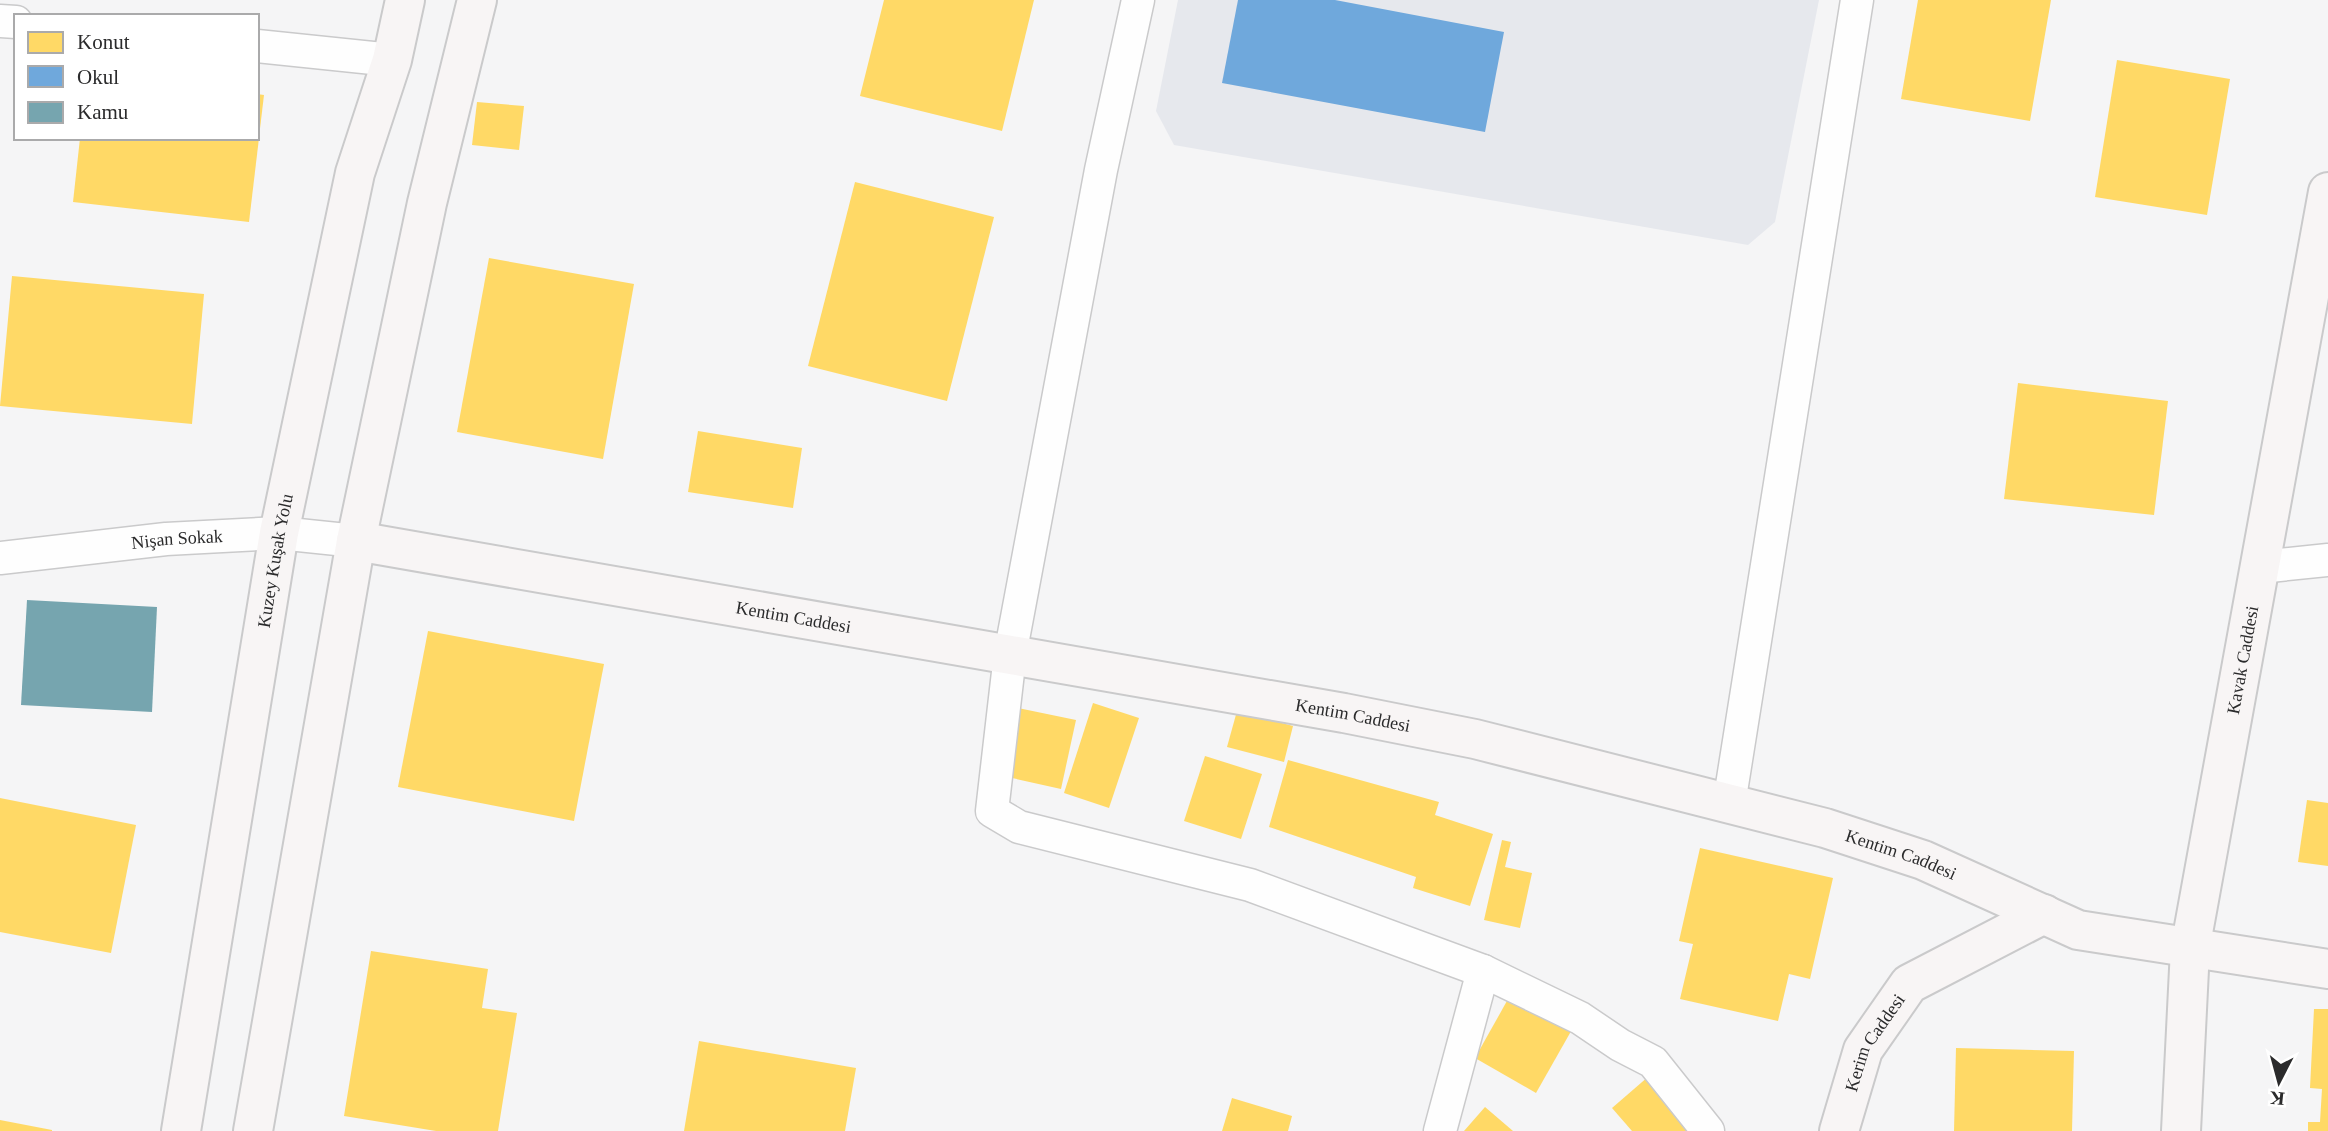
<svg xmlns="http://www.w3.org/2000/svg" width="2328" height="1131" viewBox="0 0 2328 1131" font-family="'Times New Roman',serif">
<style>
.built{fill:#e6e8ed}
.homes{fill:#ffd966}
.schools{fill:#6fa8dc}
.public{fill:#76a5af}
.lines{fill:none;stroke-linecap:round;stroke-linejoin:round}
.street-casing{stroke:#cacacb;stroke-width:35}
.secondary-casing{stroke:#cacacb;stroke-width:42}
.street{stroke:#fefefe;stroke-width:32}
.secondary{stroke:#f8f5f5;stroke-width:38}
.labels{text-anchor:middle;dominant-baseline:central;stroke-width:7;stroke-linejoin:round;paint-order:stroke}
.street-label{font-size:18px;fill:#2b2b2c;stroke:#fff}
</style>
<rect width="100%" height="100%" fill="#f5f5f6"/>
<path class="built" d="M1178,0H1819L1775,222L1748,245L1174,145L1156,111Z"/>
<g class="homes">
<path d="M884,0H1034L1002,131L860,96Z"/>
<path d="M1918,0H2051L2030,121L1901,99Z"/>
<path d="M2117,60L2230,79L2207,215L2095,197Z"/>
<path d="M257,94L264,95L259,137H257Z"/>
<path d="M477,102L524,106L519,150L472,145Z"/>
<path d="M80,138H259L249,222L73,202Z"/>
<path d="M855,182L994,217L947,401L808,366Z"/>
<path d="M489,258L634,284L603,459L457,432Z"/>
<path d="M12,276L204,294L192,424L0,406Z"/>
<path d="M2018,383L2168,401L2154,515L2004,499Z"/>
<path d="M698,431L802,448L793,508L688,492Z"/>
<path d="M428,631L604,664L574,821L398,787Z"/>
<path d="M1093,703L1139,718L1109,808L1064,793Z"/>
<path d="M1018,708L1076,720L1061,789L1003,776Z"/>
<path d="M1237,711L1293,726L1284,762L1227,747Z"/>
<path d="M1205,756L1262,774L1241,839L1184,821Z"/>
<path d="M1288,760L1439,802L1435,815L1493,834L1470,906L1413,888L1416,877L1269,827Z"/>
<path d="M0,798L136,825L111,953L0,932Z"/>
<path d="M2307,800L2328,803V866L2298,862Z"/>
<path d="M1502,840L1511,842L1505,867L1532,873L1520,928L1484,920Z"/>
<path d="M1700,848L1833,878L1810,979L1789,974L1778,1021L1680,999L1693,944L1679,941Z"/>
<path d="M371,951L488,969L482,1008L517,1013L498,1131H436L344,1116Z"/>
<path d="M1512,992L1574,1026L1536,1093L1475,1058Z"/>
<path d="M2314,1009H2328V1131H2308V1122H2320L2322,1089L2310,1088Z"/>
<path d="M699,1041L856,1068L845,1131H684Z"/>
<path d="M1956,1048L2074,1051L2072,1131H1954Z"/>
<path d="M1649,1076L1698,1131H1632L1612,1108Z"/>
<path d="M1232,1098L1292,1116L1288,1131H1222Z"/>
<path d="M1485,1107L1513,1131H1464Z"/>
<path d="M0,1120L52,1130V1131H0Z"/>
</g>
<path class="schools" d="M1238,0H1335L1504,32L1485,132L1222,83Z"/>
<path class="public" d="M27,600L157,607L152,712L21,705Z"/>
<g class="lines">
<g class="street-casing">
<g id="street">
<path d="M1138,0L1101,170L1010,655L992,811L1019,827L1250,885L1483,971L1580,1018L1620,1045L1653,1062L1708,1131"/>
<path d="M0,21L16,22"/>
<path d="M257,46L392,60"/>
<path id="s1" d="M0,558L166,539L279,533L356,541"/>
<path d="M2259,567L2328,560"/>
<path d="M1729,804L1857,0"/>
<path d="M1440,1131L1483,971"/>
</g>
</g>
<g class="secondary-casing">
<g id="secondary">
<path id="s2" d="M356,541L1344,713L1475,739L1825,828L1923,860L2078,930L2328,969"/>
<path id="s3" d="M181,1131L279,533L355,173L392,60L405,0"/>
<path d="M253,1131L356,541L427,203L477,0"/>
<path id="s4" d="M1839,1131L1863,1050L1909,984L2044,914"/>
<path id="s5" d="M2181,1131L2190,949L2328,192"/>
</g>
</g>
<use href="#street" class="street"/>
<use href="#secondary" class="secondary"/>
</g>
<g class="labels">
<g class="street-label">
<text stroke="none"><textPath href="#s1" startOffset="178">Nişan Sokak</textPath></text>
<text stroke="none"><textPath href="#s3" startOffset="578">Kuzey Kuşak Yolu</textPath></text>
<text stroke="none"><textPath href="#s2" startOffset="444">Kentim Caddesi</textPath></text>
<text stroke="none"><textPath href="#s5" startOffset="476">Kavak Caddesi</textPath></text>
<text stroke="none"><textPath href="#s2" startOffset="1012">Kentim Caddesi</textPath></text>
<text stroke="none"><textPath href="#s2" startOffset="1578">Kentim Caddesi</textPath></text>
<text stroke="none"><textPath href="#s4" startOffset="96">Kerim Caddesi</textPath></text>
</g>
</g>
<rect x="14" y="14" width="245" height="126" fill="#ffffff" stroke="#aaaaab" stroke-width="2"/>
<rect x="28" y="32" width="35" height="21" fill="#ffd966" stroke="#aaaaab" stroke-width="2"/>
<text x="77" y="49" font-size="21" fill="#2b2b2c">Konut</text>
<rect x="28" y="66" width="35" height="21" fill="#6fa8dc" stroke="#aaaaab" stroke-width="2"/>
<text x="77" y="84" font-size="21" fill="#2b2b2c">Okul</text>
<rect x="28" y="102" width="35" height="21" fill="#76a5af" stroke="#aaaaab" stroke-width="2"/>
<text x="77" y="119" font-size="21" fill="#2b2b2c">Kamu</text>
<g transform="translate(2279 1082) rotate(186)" stroke="#ffffff" stroke-width="5" paint-order="stroke">
<path d="M0-5L12 26L0 18L-12 26Z" fill="#2b2b2c"/>
<text y="-10" font-size="19" font-weight="bold" text-anchor="middle" fill="#2b2b2c">K</text>
</g>
</svg>
